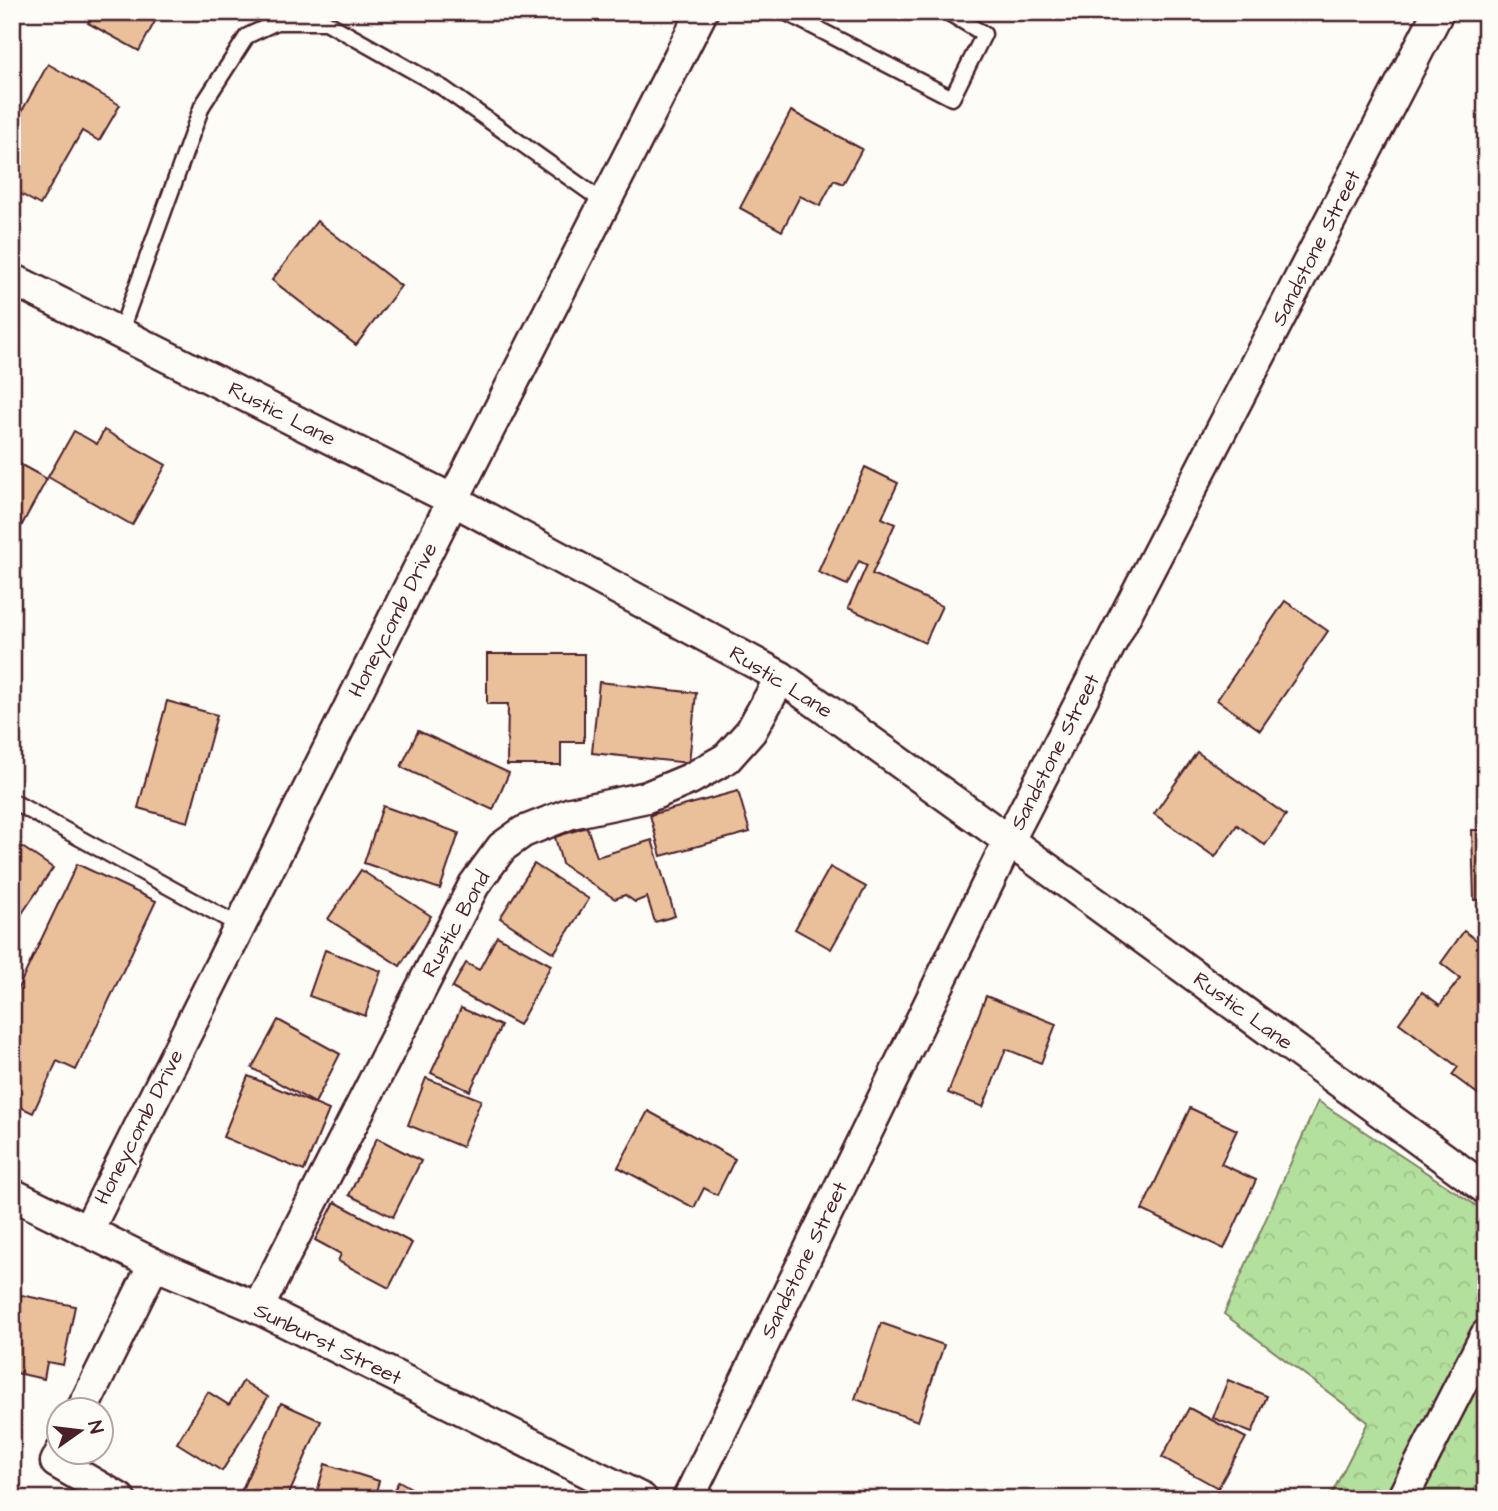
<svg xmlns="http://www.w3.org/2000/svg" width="1498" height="1511" viewBox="0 0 1498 1511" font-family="'Architects Daughter',sans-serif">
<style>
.forest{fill:url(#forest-crowns);stroke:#7f8064;stroke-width:2}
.building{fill:#eac09a;stroke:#4a1f2b;stroke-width:2}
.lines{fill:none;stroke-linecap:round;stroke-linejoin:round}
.service-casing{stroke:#4a1f2b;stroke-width:19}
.minor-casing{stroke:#4a1f2b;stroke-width:35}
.service{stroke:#fdfcf7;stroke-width:14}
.minor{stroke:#fdfcf7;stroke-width:30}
.labels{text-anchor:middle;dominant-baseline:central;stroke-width:5;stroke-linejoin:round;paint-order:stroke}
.street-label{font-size:21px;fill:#4a1f2b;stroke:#fdfcf7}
</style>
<defs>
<pattern id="forest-crowns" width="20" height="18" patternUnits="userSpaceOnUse" patternTransform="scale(1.75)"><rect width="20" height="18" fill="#b4e09e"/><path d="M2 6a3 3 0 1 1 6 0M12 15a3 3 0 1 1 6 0" fill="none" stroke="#9cc088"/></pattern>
</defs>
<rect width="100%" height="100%" fill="#fdfcf7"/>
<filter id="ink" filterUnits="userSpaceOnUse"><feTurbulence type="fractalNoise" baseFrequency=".0143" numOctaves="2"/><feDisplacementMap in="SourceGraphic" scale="14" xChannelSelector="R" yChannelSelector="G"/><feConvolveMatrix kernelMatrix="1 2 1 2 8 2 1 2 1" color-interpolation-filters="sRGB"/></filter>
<g filter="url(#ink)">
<path class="forest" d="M1318,1101L1486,1212V1499H1329L1368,1422L1224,1314Z"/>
<g class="building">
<path d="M94,12H160L139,51L88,23Z"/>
<path d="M1145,12H1169L1165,21Z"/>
<path d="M48,64L120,105L99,141L82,131L40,205L12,189V129Z"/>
<path d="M791,111L862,149L843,184L834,180L820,206L800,196L782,231L740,208Z"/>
<path d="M317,221L401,286L356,345L272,280Z"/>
<path d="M104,430L166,465L132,525L48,477L74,431L97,444Z"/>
<path d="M14,461L47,479L12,543V464Z"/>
<path d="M865,467L898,483L882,518L895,524L872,574L942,606L925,643L848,608L867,565L859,561L847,585L818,572Z"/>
<path d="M1285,601L1328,631L1260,730L1217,700Z"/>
<path d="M487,654H584V742H561V765H507L508,704H487Z"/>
<path d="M599,682L696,693L689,763L592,753Z"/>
<path d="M167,701L217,715L188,822L138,808Z"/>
<path d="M418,731L509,773L493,810L401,767Z"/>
<path d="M1197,752L1286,815L1265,845L1237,825L1215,857L1154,814Z"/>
<path d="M738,791L750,832L661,856L650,815Z"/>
<path d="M383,806L459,833L440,889L364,863Z"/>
<path d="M587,827L597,857L652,840L675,916L655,922L647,897L635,902L625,895L615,899L562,864L555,837Z"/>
<path d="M1472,830H1486V900H1474Z"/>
<path d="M12,840L53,868L12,928Z"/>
<path d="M77,864L156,901L76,1070L57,1061L33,1113L12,1103V1001Z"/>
<path d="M534,864L589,899L554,953L500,918Z"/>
<path d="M830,867L866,887L831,949L795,929Z"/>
<path d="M361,870L431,916L400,966L328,919Z"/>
<path d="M1464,931L1486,947V1100L1452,1075L1458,1067L1399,1023L1422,992L1440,1005L1460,978L1441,963Z"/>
<path d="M497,936L551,965L519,1025L452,988L466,963L479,970Z"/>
<path d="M325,950L381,971L365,1016L309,996Z"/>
<path d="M986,996L1056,1024L1041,1063L1006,1049L983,1107L948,1093Z"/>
<path d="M461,1008L501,1026L470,1091L431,1073Z"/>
<path d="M278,1020L340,1054L315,1103L252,1068Z"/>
<path d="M248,1076L329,1110L304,1171L223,1137Z"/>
<path d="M426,1078L481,1100L462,1147L408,1125Z"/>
<path d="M1190,1108L1237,1130L1221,1164L1256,1180L1224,1249L1142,1210Z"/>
<path d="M648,1111L735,1159L717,1195L704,1188L694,1208L618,1167Z"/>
<path d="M377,1138L421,1161L393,1217L349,1195Z"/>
<path d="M335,1202L412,1243L389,1288L338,1261L341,1254L315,1240Z"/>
<path d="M21,1295L75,1306L63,1365L47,1362L44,1379L12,1372V1338Z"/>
<path d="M881,1323L944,1345L918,1421L855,1399Z"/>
<path d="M1228,1380L1267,1396L1252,1433L1213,1418Z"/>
<path d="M243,1381L268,1397L222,1471L177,1443L208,1392L229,1405Z"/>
<path d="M281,1403L321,1421L287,1499H246L239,1496Z"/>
<path d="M1189,1408L1246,1438L1218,1488L1162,1457Z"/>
<path d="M325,1464L379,1481L374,1499H315Z"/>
<path d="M399,1481L430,1499H389Z"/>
</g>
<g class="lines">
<g class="service-casing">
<g id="service">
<path d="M785,12L952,98L984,34L947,12"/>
<path d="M120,333L202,106L247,36L277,22H326L443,88L605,203"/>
<path d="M12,801L240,926"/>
</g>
</g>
<g class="minor-casing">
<g id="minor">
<path d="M12,279L453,500L781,677L1098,905L1486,1189"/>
<path d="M12,1194L154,1264L258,1308L642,1499"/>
<path d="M88,1230L453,500L702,12"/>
<path d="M258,1308L474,885L502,847L523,832L571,813L647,797L690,779L727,758L751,731L781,677"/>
<path d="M82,1410L154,1264"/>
<path d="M61,1452L56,1462L120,1499"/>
<path d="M688,1499L1008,842L1438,12"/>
<path d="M1402,1499L1486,1335"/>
</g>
</g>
<use href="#service" class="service"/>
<use href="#minor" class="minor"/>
</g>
</g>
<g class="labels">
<g class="street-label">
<text transform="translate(1316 248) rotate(-63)">Sandstone Street</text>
<text transform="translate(282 414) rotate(27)">Rustic Lane</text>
<text transform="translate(393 620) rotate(-63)">Honeycomb Drive</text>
<text transform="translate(781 682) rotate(32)">Rustic Lane</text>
<text transform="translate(1055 752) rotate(-63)">Sandstone Street</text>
<text transform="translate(456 924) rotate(-61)">Rustic Bond</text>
<text transform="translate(1243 1011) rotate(36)">Rustic Lane</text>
<text transform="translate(139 1127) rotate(-63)">Honeycomb Drive</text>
<text transform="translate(804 1260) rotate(-64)">Sandstone Street</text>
<text transform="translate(328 1344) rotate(26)">Sunburst Street</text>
</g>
</g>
<rect width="1498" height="1511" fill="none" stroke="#fdfcf7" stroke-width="42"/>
<rect x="21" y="21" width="1456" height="1469" fill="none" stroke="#4a1f2b" stroke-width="2.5" filter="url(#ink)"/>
<g transform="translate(80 1431) rotate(76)"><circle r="33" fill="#fdfcf7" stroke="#b5a4a5" stroke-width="2"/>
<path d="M0-5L12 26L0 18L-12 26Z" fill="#4a1f2b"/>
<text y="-10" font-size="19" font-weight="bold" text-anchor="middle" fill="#4a1f2b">N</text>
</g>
</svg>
